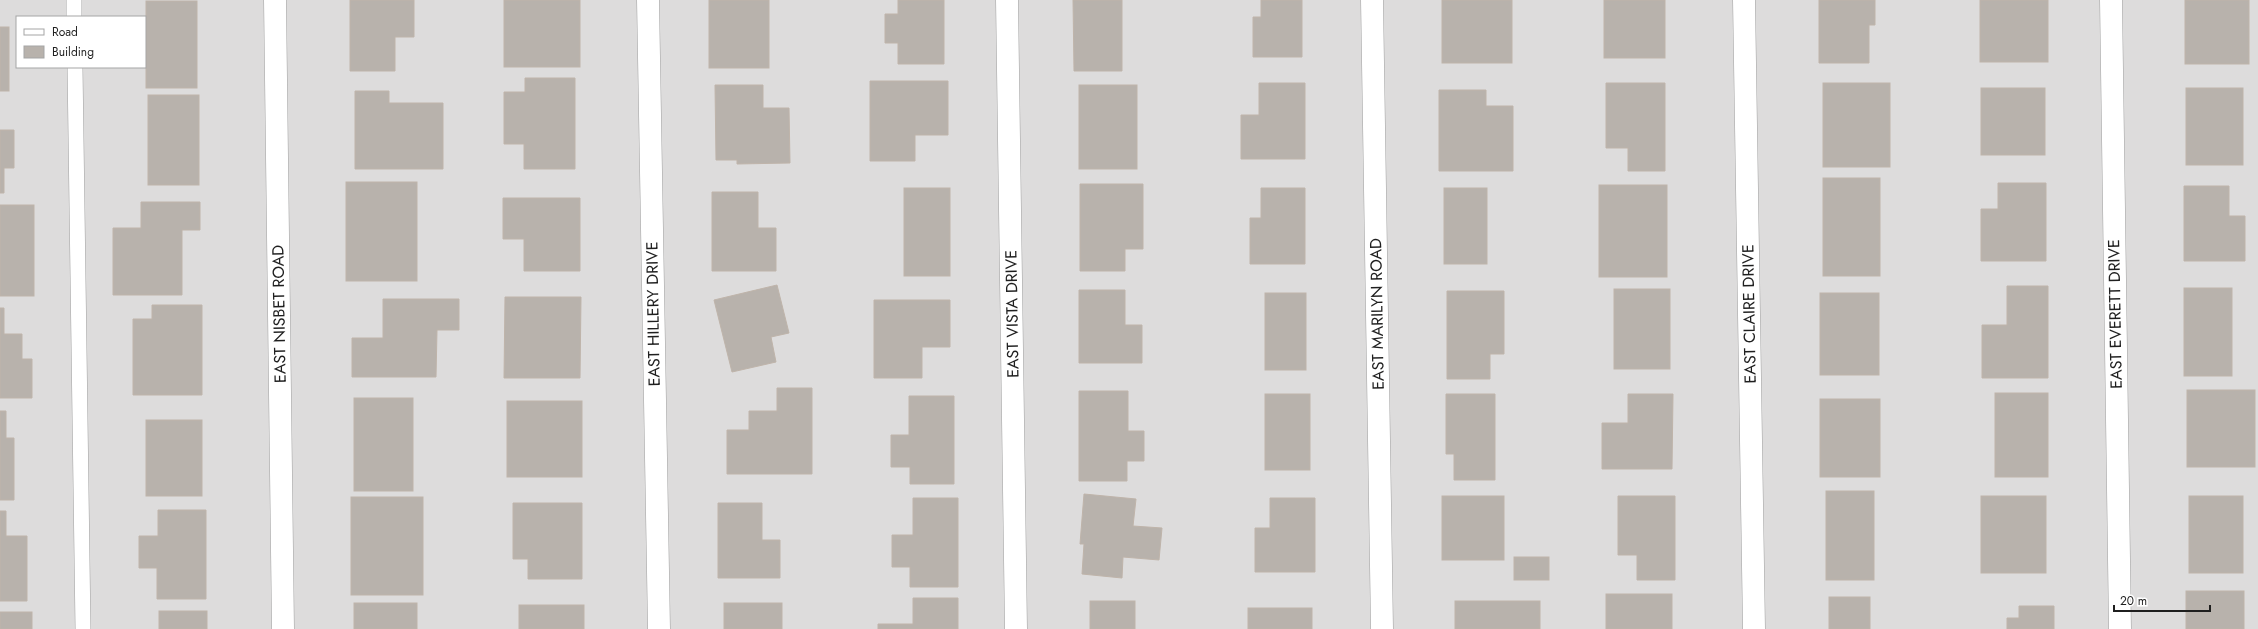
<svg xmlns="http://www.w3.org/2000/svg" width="2258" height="629" viewBox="0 0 2258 629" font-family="Jost,sans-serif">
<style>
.residential{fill:#dddcdc;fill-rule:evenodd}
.building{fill:#b8b2ac;stroke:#bfb4aa}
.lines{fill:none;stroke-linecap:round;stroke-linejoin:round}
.service-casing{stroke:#a0a0a0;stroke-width:16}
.minor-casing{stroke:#a0a0a0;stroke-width:23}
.service{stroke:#fff;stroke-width:15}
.minor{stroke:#fff;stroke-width:22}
.labels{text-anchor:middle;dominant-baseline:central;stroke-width:3;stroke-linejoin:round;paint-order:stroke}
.street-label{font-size:16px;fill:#1f1f1f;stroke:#fff}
</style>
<rect width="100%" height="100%" fill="#efece6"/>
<path class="residential" d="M0,0H2258V629H0ZM17,17H145V67H17Z"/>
<g class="building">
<path d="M350,0H414V37H395V71H350Z"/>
<rect x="504" y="0" width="76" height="67"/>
<rect x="709" y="0" width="60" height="68"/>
<path d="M898,0H944V64H898V43H885V14H898Z"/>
<path d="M1073,0H1122V71H1074Z"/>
<path d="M1261,0H1302V57H1253V17H1261Z"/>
<rect x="1442" y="0" width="70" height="63"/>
<rect x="1604" y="0" width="61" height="58"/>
<path d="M1819,0H1875V25H1869V63H1819Z"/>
<rect x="1980" y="0" width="68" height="62"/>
<rect x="2185" y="0" width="64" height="64"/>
<rect x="146" y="1" width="51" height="87"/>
<rect x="0" y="27" width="9" height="64"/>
<path d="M525,78H575V169H524V144H504V92H525Z"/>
<path d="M870,81H948V135H915V161H870Z"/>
<path d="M1259,83H1305V159H1241V115H1259Z"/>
<path d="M1606,83H1665V171H1628V148H1606Z"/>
<rect x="1823" y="83" width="67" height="84"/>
<path d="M715,85H763V108H789L790,163L737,164V160H716Z"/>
<rect x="1079" y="85" width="58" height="84"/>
<rect x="1981" y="88" width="64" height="67"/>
<rect x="2186" y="88" width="57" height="77"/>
<path d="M1439,90H1486V106H1513V171H1439Z"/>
<path d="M355,91H389V103H443V169H355Z"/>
<rect x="148" y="95" width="51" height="90"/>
<path d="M0,130H14V168H4V193H0Z"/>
<rect x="1823" y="178" width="57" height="98"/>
<rect x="346" y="182" width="71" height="99"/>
<path d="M1998,183H2046V261H1981V209H1998Z"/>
<path d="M1080,184H1143V249H1125V271H1080Z"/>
<rect x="1599" y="185" width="68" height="92"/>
<path d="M2184,186H2229V216H2245V261H2184Z"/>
<rect x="904" y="188" width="46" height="88"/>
<path d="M1261,188H1305V264H1250V218H1261Z"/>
<rect x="1444" y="188" width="43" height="76"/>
<path d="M712,192H758V228H776V271H712Z"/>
<path d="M503,198H580V271H524V239H503Z"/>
<path d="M141,202H200V230H182V295H113V228H141Z"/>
<rect x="0" y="205" width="34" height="91"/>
<path d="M777,285L789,333L771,337L776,362L732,372L714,300Z"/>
<path d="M2007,286H2048V378H1982V325H2007Z"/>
<rect x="2184" y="288" width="48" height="88"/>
<rect x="1614" y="289" width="56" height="80"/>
<path d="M1079,290H1125V325H1142V363H1079Z"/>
<path d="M1447,291H1504V354H1490V379H1447Z"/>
<rect x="1265" y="293" width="41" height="77"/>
<rect x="1820" y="293" width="59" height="82"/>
<path d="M505,297H581L580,378H504Z"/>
<path d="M383,299H459V330H437L436,377H352V338H383Z"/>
<path d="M874,300H950V347H922V378H874Z"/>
<path d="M152,305H202V395H133V319H152Z"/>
<path d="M0,308H4V334H22V359H32V398H0Z"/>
<path d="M777,388H812V474H727V430H749V411H777Z"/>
<rect x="2187" y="390" width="68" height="77"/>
<path d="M1079,391H1128V431H1144V461H1127V481H1079Z"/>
<rect x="1995" y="393" width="53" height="84"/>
<rect x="1265" y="394" width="45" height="76"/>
<path d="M1446,394H1495V480H1454V454H1446Z"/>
<path d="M1628,394H1673L1672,469H1602V423H1628Z"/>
<path d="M909,396H954V484H910V467H891V435H909Z"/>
<rect x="354" y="398" width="59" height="93"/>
<rect x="1820" y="399" width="60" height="78"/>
<rect x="507" y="401" width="75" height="76"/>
<path d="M0,411H6V438H14V500H0Z"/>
<rect x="146" y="420" width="56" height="76"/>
<rect x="1826" y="491" width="48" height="89"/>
<path d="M1084,494L1136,499L1133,526L1162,528L1159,560L1123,557L1122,578L1082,574L1084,544H1080Z"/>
<rect x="1442" y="496" width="62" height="64"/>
<path d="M1618,496H1675V580H1637V555H1618Z"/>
<rect x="1981" y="496" width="65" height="77"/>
<rect x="2189" y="496" width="54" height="77"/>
<rect x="351" y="497" width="72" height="98"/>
<path d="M913,498H958V587H910V567H892V535H913Z"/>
<path d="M1270,498H1315V572H1255V528H1270Z"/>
<path d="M513,503H582V579H528V559H513Z"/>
<path d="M718,503H762V540H780V578H718Z"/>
<path d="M158,510H206V599H157V568H139V536H158Z"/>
<path d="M0,511H6V536H27V601H0Z"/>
<rect x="1514" y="557" width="35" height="23"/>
<rect x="2186" y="591" width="58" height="38"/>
<rect x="1606" y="594" width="66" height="35"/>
<rect x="1829" y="597" width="41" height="32"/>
<path d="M913,598H958V629H878V624H913Z"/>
<rect x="1090" y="601" width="45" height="28"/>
<rect x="1455" y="601" width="85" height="28"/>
<rect x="354" y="603" width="63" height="26"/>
<rect x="724" y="603" width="58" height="26"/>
<rect x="519" y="605" width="65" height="24"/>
<path d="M2019,606H2054V629H2007V618H2019Z"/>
<rect x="1248" y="608" width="64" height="21"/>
<rect x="159" y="611" width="48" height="18"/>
<rect x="0" y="612" width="32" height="17"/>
</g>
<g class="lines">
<g class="service-casing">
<g id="service">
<path d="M74,0V17"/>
<path d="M75,67L83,629"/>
</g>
</g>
<g class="minor-casing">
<g id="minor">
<path d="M275,0L283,629"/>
<path d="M648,0L659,629"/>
<path d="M1007,0L1016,629"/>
<path d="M1372,0L1382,629"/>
<path d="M1744,0L1754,629"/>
<path d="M2111,0L2120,629"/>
</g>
</g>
<use href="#service" class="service"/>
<use href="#minor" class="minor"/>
</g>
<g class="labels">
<g class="street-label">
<text transform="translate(279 314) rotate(-91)">EAST NISBET ROAD</text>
<text transform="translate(653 314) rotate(-91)">EAST HILLERY DRIVE</text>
<text transform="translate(1012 314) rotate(-91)">EAST VISTA DRIVE</text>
<text transform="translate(1377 314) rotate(-91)">EAST MARILYN ROAD</text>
<text transform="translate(1749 314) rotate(-91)">EAST CLAIRE DRIVE</text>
<text transform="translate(2115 314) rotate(-91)">EAST EVERETT DRIVE</text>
</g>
</g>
<rect x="16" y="16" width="130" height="52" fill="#ffffff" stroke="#a5a5a5"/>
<rect x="24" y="29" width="20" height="6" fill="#ffffff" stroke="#a5a5a5"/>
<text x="52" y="36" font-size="12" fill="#1f1f1f">Road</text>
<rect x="24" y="46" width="20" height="12" fill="#b8b2ac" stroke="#a5a5a5"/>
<text x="52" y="56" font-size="12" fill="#1f1f1f">Building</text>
<path d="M2114 605v6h96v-6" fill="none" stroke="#1f1f1f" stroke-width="2"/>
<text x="2120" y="605" font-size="12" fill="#1f1f1f" stroke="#ffffff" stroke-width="3" paint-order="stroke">20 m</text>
</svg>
